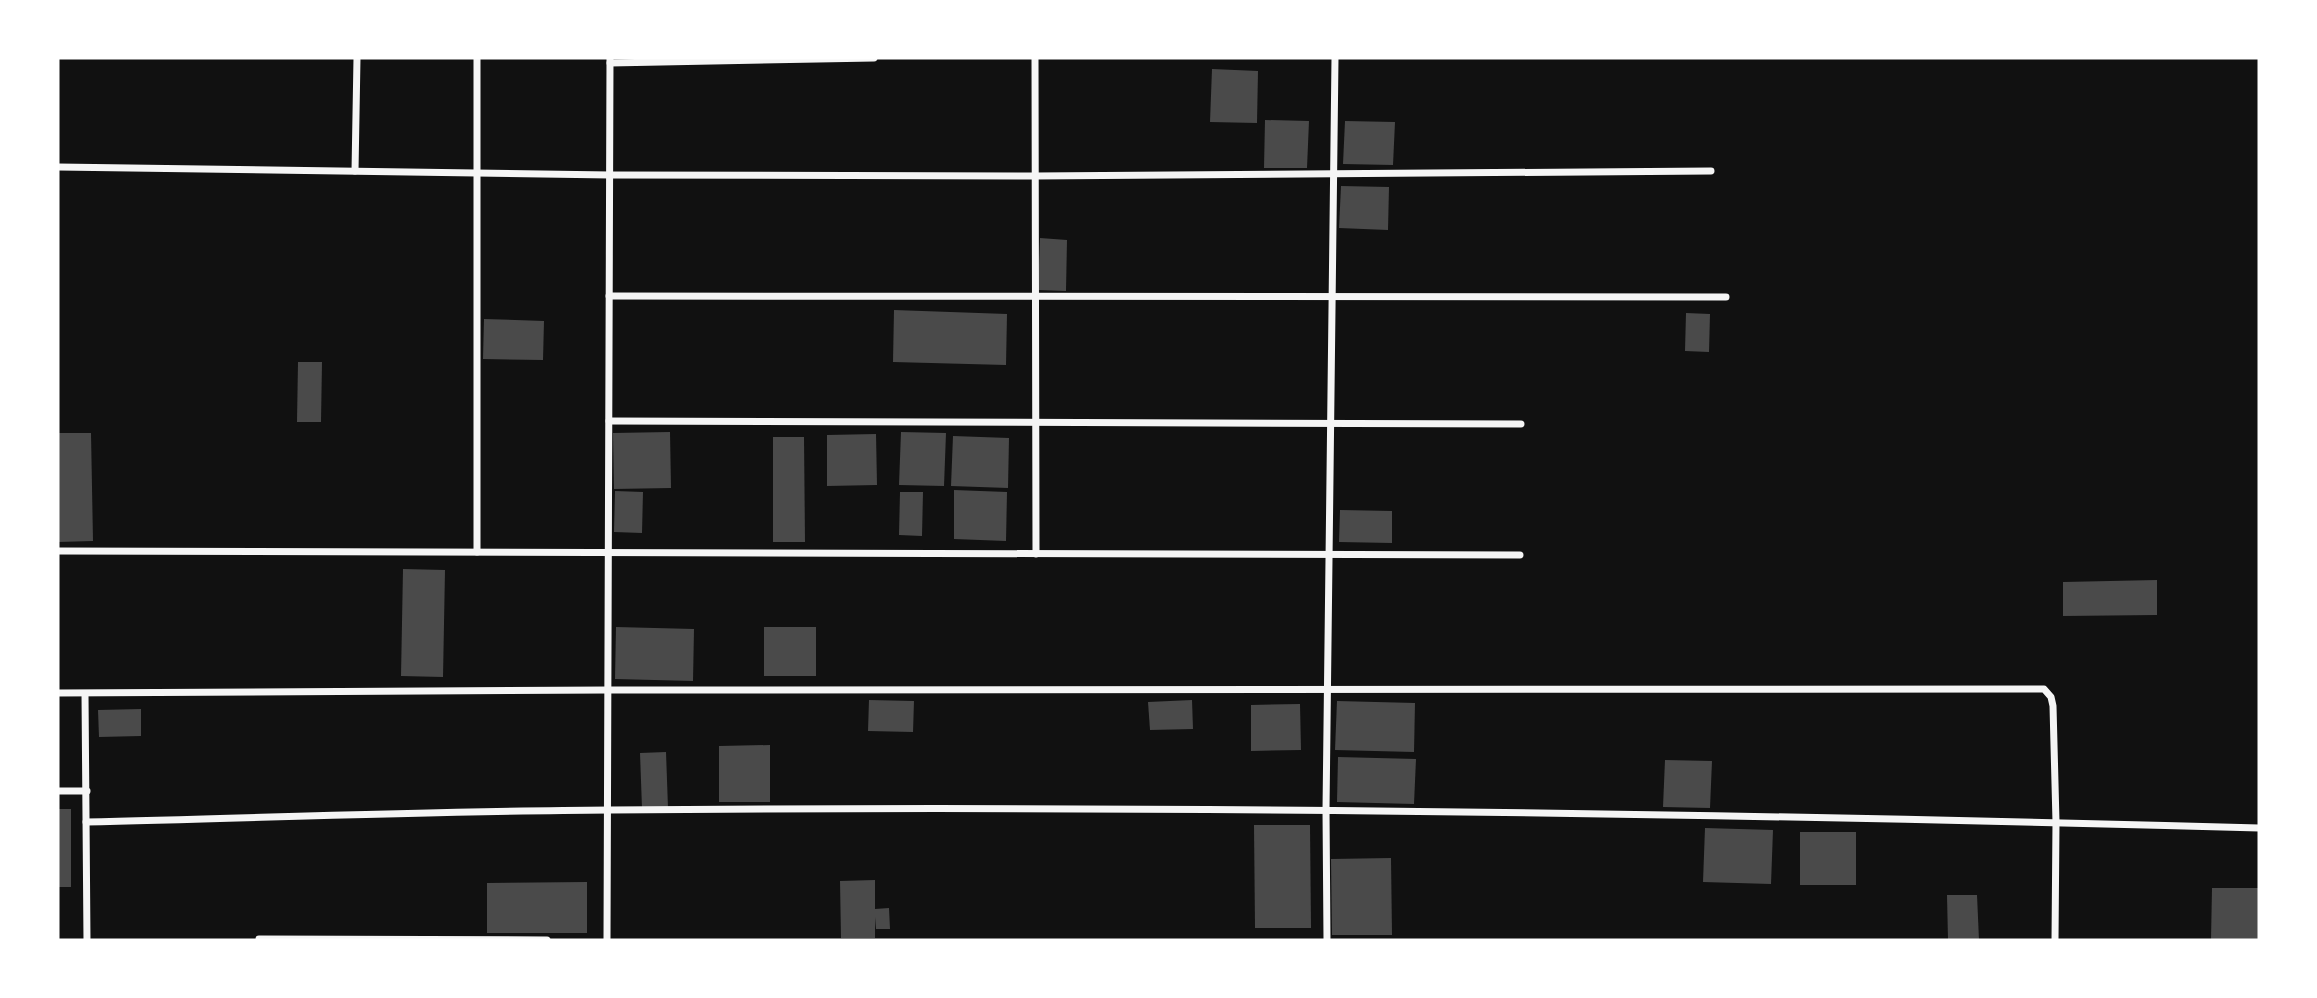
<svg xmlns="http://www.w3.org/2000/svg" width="2317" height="998" viewBox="0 0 2317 998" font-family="'Alegreya Sans',sans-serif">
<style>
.building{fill:#4a4a4a}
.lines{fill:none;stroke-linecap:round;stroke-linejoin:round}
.minor{stroke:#f5f5f5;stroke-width:7}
</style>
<rect width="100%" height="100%" fill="#111"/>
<g class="building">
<path d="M1212,69L1258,71L1257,123L1210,122Z"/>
<path d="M1265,120L1309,121L1307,168H1264Z"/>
<path d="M1345,121L1395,122L1393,165L1343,164Z"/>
<path d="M1341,186L1389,187L1388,230L1339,228Z"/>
<path d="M1040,238L1067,240L1066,291L1038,290Z"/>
<path d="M894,310L1007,314L1006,365L893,362Z"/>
<path d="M1686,313L1710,314L1709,352L1685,351Z"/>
<path d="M484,319L544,321L543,360L483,359Z"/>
<path d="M298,362H322L321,422H297Z"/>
<path d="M670,432L671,488L614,489L613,433Z"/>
<path d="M901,432L946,433L944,486L899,485Z"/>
<path d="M58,433H91L93,541L58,542Z"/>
<path d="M876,434L877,485L827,486V435Z"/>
<path d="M953,436L1009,438L1008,488L951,486Z"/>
<path d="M773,437H804L805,542H773Z"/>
<path d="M954,490L1007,492L1006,541L954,539Z"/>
<path d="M615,491L643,492L642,533L614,532Z"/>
<path d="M900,492H923L922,536L899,535Z"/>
<path d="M1340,510L1392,511V543L1339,542Z"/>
<path d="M403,569L445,570L443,677L401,676Z"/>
<path d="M2157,580V615L2063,616V582Z"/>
<path d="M616,627L694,629L693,681L615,679Z"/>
<rect x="764" y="627" width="52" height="49"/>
<path d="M869,700L914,701L913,732L868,731Z"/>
<path d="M1192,700L1193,729L1150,730L1148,702Z"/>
<path d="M1337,701L1415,703L1414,752L1335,750Z"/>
<path d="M1300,704L1301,750L1251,751V705Z"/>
<path d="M141,709V736L99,737L98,710Z"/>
<path d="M770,745V802H719V746Z"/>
<path d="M666,752L668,808H642L640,753Z"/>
<path d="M1338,757L1416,759L1414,804L1337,802Z"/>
<path d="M1665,760L1712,761L1710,808L1663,807Z"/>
<rect x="58" y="809" width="13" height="78"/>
<path d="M1254,825H1310L1311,928H1255Z"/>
<path d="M1705,828L1773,830L1771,884L1703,882Z"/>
<rect x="1800" y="832" width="56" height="53"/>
<path d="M1391,858L1392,935H1332L1331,859Z"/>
<path d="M875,880V909L889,908L890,929H876L875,917V938H841L840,881Z"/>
<path d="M587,882V933H487V883Z"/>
<path d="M2212,888H2259V940H2211Z"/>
<path d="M1947,895H1977L1979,940H1948Z"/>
</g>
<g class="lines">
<g class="minor">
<path d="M477,58V552"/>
<path d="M1035,58L1036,554"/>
<path d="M610,63L874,58"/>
<path d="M58,167L610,175L1035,176L1711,171"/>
<path d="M355,171L357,58"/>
<path d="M609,296L1726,297"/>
<path d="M609,421L1521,424"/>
<path d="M58,551L1520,555"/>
<path d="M58,693L607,690L2044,689L2051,697L2053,706L2056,822L2055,940"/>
<path d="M85,694L87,940"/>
<path d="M58,791H87"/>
<path d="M86,822C261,818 436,811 610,810C1160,805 1710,813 2259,828"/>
<path d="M259,939L547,940"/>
<path d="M607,940L610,58"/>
<path d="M1327,940L1326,810L1335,58"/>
</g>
</g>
<rect width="2317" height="998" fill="none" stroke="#ffffff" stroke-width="119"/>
</svg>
